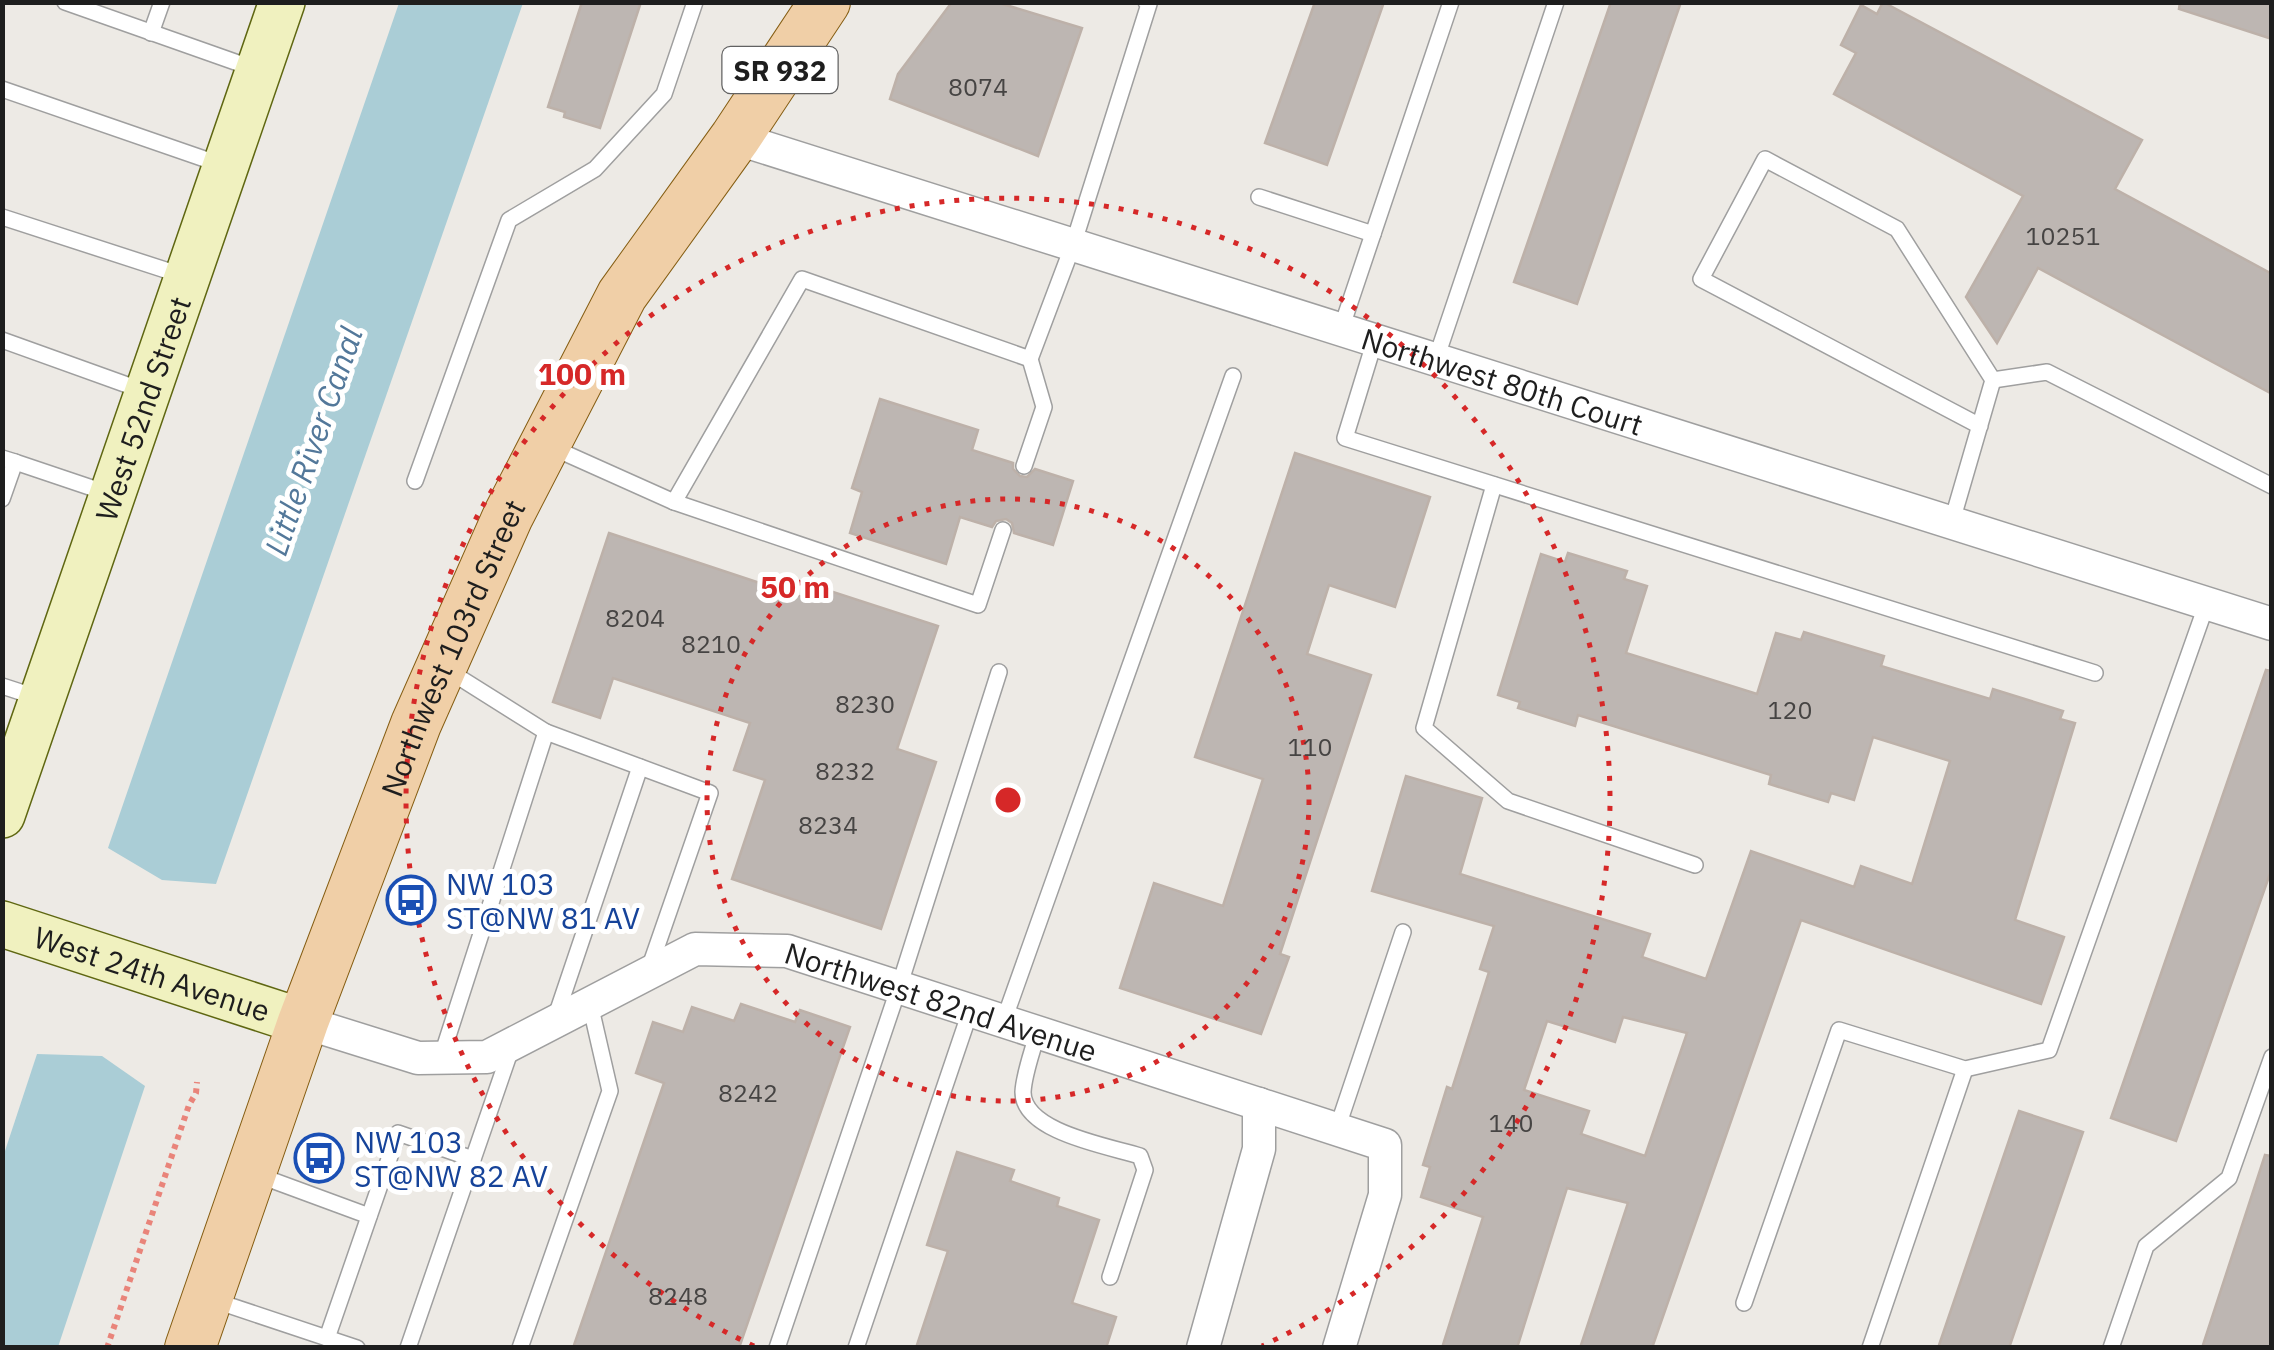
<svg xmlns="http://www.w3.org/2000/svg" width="2274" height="1350" viewBox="0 0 2274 1350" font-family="'IBM Plex Sans',sans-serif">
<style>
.water{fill:#aacdd6}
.building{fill:#bdb6b2;stroke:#bdb1a9;stroke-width:2.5;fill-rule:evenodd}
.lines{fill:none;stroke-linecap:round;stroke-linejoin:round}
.lane-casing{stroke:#9f9f9f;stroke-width:18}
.street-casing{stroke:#9f9f9f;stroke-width:35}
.secondary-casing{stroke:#5f6712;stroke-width:48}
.primary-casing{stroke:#855d12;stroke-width:52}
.path{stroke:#e9847a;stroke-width:6;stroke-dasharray:5 5;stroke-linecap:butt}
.lane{stroke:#fff;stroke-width:15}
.street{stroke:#fff;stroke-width:32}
.secondary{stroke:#f0f1bf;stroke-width:45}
.primary{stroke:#f0cfa7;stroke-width:50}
.ring{fill:none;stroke:#d62828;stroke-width:5;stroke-dasharray:5 10}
.labels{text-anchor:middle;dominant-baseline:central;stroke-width:10;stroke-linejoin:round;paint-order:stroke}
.number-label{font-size:25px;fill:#464443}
.shield{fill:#fff;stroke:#626262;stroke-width:2.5}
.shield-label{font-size:28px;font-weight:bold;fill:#1e1e1e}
.street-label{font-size:30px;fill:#1e1e1e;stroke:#fff}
.transit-label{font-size:30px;fill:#164399;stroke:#fff;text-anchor:start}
.water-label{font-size:32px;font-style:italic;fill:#53789a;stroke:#fff}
.centre{fill:#d62828;stroke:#fff;stroke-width:5}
.ring-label{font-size:30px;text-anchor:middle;font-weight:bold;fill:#d62828;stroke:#fff;stroke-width:10;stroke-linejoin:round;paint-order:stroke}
</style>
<rect width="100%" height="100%" fill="#edeae5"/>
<g class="water">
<path d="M399,3H523L216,884L162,880L108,848Z"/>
<path d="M37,1054L102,1056L145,1086L58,1347H3V1157Z"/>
</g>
<g class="building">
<path d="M582,2H641L600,128L564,117L565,112L548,107Z"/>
<path d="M952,2H996L1082,28L1038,156L890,99L898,74Z"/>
<path d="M1315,2H1384L1327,165L1265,143Z"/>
<path d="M1611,2H1681L1577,304L1514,282Z"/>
<path d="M1883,2L2142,140L2115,189L2272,274V394L2038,268L1997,343L1966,297L2023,196L1834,94L1856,53L1841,45L1861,5L1877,14Z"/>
<path d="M2180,2H2272V39L2179,9Z"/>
<path d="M880,399L978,430L972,450L1013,463V469L1020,476L1027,477L1035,469L1073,481L1053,545L1014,533L1012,523L1006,519L996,521L992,527L960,517L946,564L850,533L862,492L852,488Z"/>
<path d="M1295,453L1430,497L1395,607L1329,585L1307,654L1371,675L1280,954L1289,957L1261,1034L1120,988L1154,883L1223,906L1263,779L1195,757Z"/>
<path d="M609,533L814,601L818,587L938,626L897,749L936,762L881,929L732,879L765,780L734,770L750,723L613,678L600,718L553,702Z"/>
<path d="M1568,553L1627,571L1624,579L1647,586L1626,653L1757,694L1776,633L1801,640L1804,632L1884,656L1881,666L1990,699L1993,689L2063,711L2060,719L2075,723L2015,920L2064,937L2041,1004L1801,920L1652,1348H1580L1628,1203L1567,1188L1517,1348H1442L1483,1217L1421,1197L1430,1167L1423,1165L1447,1087L1452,1089L1489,972L1480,969L1494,926L1372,891L1406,776L1482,798L1460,874L1650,934L1642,957L1706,979L1751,851L1854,887L1861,866L1912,884L1950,761L1873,737L1854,800L1831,793L1828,802L1769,784L1771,775L1578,715L1575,726L1518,708L1520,702L1498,695L1541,554L1565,562ZM1623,1017L1687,1033L1645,1156L1581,1134L1589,1111L1524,1090L1547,1021L1615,1042Z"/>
<path d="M2266,670L2272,671V868L2176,1141L2111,1118Z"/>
<path d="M741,1004L795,1022L800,1010L850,1027L739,1348H573L664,1083L636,1073L653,1022L683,1032L692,1007L734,1021Z"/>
<path d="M2019,1111L2083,1132L2009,1348H1938Z"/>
<path d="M957,1152L1014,1170L1010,1181L1059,1198L1057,1206L1099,1220L1072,1303L1116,1317L1106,1348H916L948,1251L927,1245Z"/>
<path d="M2265,1155L2272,1156V1348H2202Z"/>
</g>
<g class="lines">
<g class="lane-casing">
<g id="lane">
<path d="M65,2L255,69"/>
<path d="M151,33L162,2"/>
<path d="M2,89L222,165"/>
<path d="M1259,197L1373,234"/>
<path d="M2,217L184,276"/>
<path d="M1341,329L1451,2"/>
<path d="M2,340L144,391"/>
<path d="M1375,340L1345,438L2095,673"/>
<path d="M1436,359L1556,2"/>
<path d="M1993,380L2047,372L2272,486"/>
<path d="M549,446L674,502L802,279L1030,359L1073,245L1149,4L1146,2"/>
<path d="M2,458L15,462L2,499"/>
<path d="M15,462L110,494"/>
<path d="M1024,466L1044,407L1030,359"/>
<path d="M415,481L509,220L595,169L664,94L695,2"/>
<path d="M1494,485L1424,728L1508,801L1695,865"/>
<path d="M674,502L978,605L1003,530"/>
<path d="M1952,521L1993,380L1897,229L1765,159L1701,279L1980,426"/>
<path d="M2,686L39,698"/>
<path d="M546,732L710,793L649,969"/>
<path d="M555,1019L640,767"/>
<path d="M1004,1020L1233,376"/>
<path d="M1038,1031C1033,1050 1024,1073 1023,1092C1023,1132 1108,1146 1140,1156L1145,1170L1110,1277"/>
<path d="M441,1058L546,732L449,671"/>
<path d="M1337,1129L1403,932"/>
<path d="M255,1174L369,1216"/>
<path d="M213,1300L357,1348"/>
<path d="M1744,1303L1839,1030L1965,1069L2049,1050L2207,603"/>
<path d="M327,1338L398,1133L473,1159"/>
<path d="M408,1348L511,1049"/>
<path d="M520,1348L610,1091L590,1004"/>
<path d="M777,1348L899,987L999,672"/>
<path d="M856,1348L971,1009"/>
<path d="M1870,1348L1965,1069"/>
<path d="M2111,1348L2146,1246L2229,1178L2272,1057"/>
</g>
</g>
<g class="street-casing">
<g id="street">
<path id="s1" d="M735,138L2272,624"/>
<path id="s2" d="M303,1022L418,1058L487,1057L695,949L787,951L1385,1145V1195L1339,1348"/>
<path d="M1203,1348L1259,1149V1104"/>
</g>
</g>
<g class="secondary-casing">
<g id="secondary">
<path id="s3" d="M2,815L282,2"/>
<path id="s4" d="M2,924L303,1022"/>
</g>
</g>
<g class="primary-casing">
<g id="primary">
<path id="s5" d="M190,1348L303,1022L416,724L508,516L622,295L735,138L825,2"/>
</g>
</g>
<path class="path" d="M107,1348L189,1105L196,1093L197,1082"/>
<use href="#lane" class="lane"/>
<use href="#street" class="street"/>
<use href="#secondary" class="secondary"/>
<use href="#primary" class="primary"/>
</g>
<g class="ring">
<circle cx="1008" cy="800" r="301"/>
<path d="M754 1346A602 602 0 1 1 1262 1346"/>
</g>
<defs>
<g id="bus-ring" transform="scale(2.5)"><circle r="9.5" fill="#fff" stroke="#1a4fb4" stroke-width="1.5"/><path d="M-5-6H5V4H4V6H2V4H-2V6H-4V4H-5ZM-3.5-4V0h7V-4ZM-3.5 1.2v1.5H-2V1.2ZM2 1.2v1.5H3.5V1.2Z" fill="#1a4fb4"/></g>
</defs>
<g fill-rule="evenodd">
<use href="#bus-ring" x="411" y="900"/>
<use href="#bus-ring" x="319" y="1158"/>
</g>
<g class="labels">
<g class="number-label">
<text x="978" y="86">8074</text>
<text x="2063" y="235">10251</text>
<text x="635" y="617">8204</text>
<text x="711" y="643">8210</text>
<text x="865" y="703">8230</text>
<text x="1790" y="709">120</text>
<text x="1310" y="746">110</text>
<text x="845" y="770">8232</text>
<text x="828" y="824">8234</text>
<text x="748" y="1092">8242</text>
<text x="1511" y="1122">140</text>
<text x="678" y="1295">8248</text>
</g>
<rect class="shield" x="722.5" y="47" width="115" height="46" rx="8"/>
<g class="shield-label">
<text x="780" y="70">SR 932</text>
</g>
<g class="street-label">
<text stroke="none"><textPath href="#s1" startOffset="805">Northwest 80th Court</textPath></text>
<text stroke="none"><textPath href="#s3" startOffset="430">West 52nd Street</textPath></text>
<text stroke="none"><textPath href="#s5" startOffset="748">Northwest 103rd Street</textPath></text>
<text stroke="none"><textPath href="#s4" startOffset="158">West 24th Avenue</textPath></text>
<text stroke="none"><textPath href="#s2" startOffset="678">Northwest 82nd Avenue</textPath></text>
</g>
<g class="transit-label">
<text x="446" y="883">NW 103<tspan x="446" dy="34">ST@NW 81 AV</tspan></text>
<text x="354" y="1141">NW 103<tspan x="354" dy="34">ST@NW 82 AV</tspan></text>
</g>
<g class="water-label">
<text transform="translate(313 441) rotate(-71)">Little River Canal</text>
</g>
</g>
<circle cx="1008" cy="800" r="15" class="centre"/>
<g class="ring-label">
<text x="582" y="385">100 m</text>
<text x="795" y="598">50 m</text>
</g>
<rect width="2274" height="1350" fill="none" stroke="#1e1e1e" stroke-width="10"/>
</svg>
